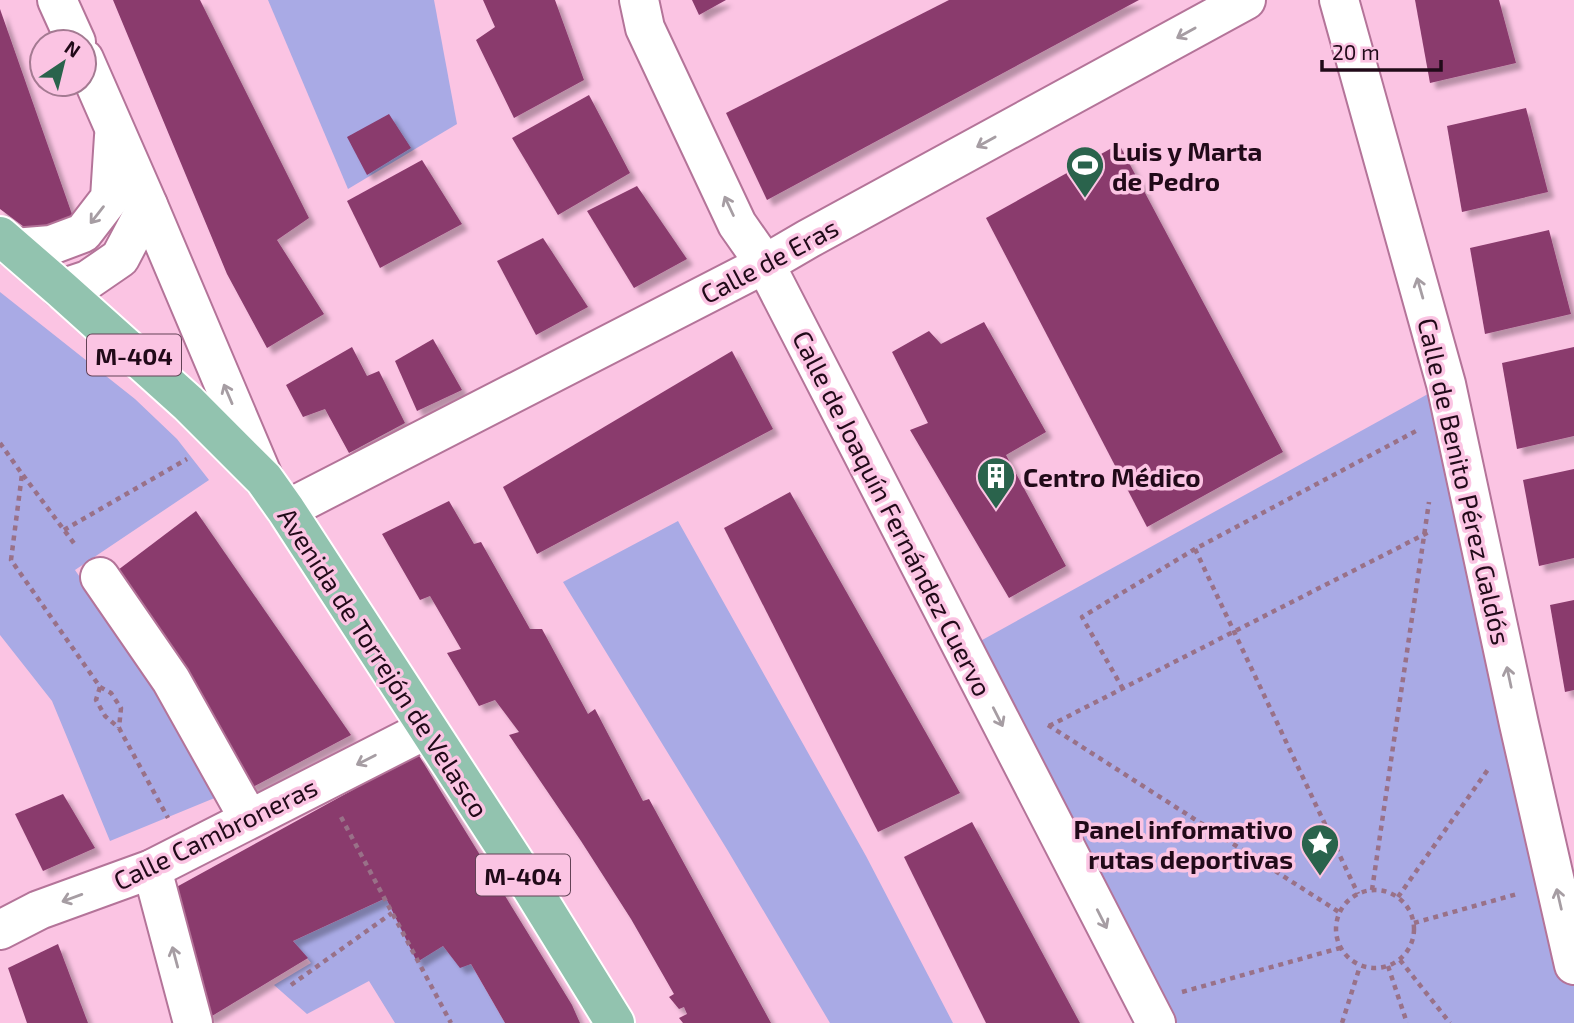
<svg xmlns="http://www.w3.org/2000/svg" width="1574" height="1023" viewBox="0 0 1574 1023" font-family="'Exo 2',sans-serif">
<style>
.green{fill:#a9aae5}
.building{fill:#8a3a6d;filter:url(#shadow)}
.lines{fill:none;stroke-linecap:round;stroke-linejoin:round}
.minor-casing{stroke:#b47499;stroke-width:42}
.major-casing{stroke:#fff;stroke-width:42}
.path{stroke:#997188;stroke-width:4.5;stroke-dasharray:5 5;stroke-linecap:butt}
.minor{stroke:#fff;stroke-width:38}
.major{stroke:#92c3af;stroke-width:38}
.oneway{stroke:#a69da3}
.labels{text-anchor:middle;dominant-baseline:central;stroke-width:7;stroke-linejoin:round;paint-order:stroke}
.shield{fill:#fbc4e3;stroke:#624256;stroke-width:2}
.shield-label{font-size:24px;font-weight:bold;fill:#210a19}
.poi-label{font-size:26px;font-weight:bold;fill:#210a19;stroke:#fbc4e3;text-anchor:start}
.street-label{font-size:26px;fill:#210a19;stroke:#fbc4e3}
</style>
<defs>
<filter id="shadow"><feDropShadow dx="6" dy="6" stdDeviation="2" flood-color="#0004"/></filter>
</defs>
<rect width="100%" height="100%" fill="#fbc4e3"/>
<g class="green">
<path d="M268,0H434L457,124L348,189Z"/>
<path d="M0,292L135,399L177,439L209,480L75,570L143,669L217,797L110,841L52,701L0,635Z"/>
<path d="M1446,384L1574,958V1023H1156L964,650Z"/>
<path d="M678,521L866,856L953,1023H830L728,851L563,582Z"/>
<path d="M386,898L417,961L443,946L460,967L471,964L505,1023H395L369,981L307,1014L274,985L311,963L293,941Z"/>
</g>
<g class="building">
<path d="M113,0H200L309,218L277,240L324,314L267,348L227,274Z"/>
<path d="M483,0H555L584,80L514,118L476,40L495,27Z"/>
<path d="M692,0H726L699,15Z"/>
<path d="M949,0H1139L767,200L726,113Z"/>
<path d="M1415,0H1499L1516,63L1430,83Z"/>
<path d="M0,9L74,220L43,241L0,209Z"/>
<path d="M589,95L630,173L558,215L512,138Z"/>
<path d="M1526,108L1548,192L1462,212L1447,126Z"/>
<path d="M389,114L411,148L367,175L347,137Z"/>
<path d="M1119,144L1283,452L1147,527L986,218Z"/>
<path d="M422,160L462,224L380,268L347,201Z"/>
<path d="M637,186L687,259L634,288L587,211Z"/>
<path d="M1549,230L1571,314L1485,334L1470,248Z"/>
<path d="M543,238L588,307L536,335L497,261Z"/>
<path d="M984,322L1046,432L1006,455L1066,566L1009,598L910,430L928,423L892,352L929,331L941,344Z"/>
<path d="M433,339L462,390L417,411L395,361Z"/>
<path d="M352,347L367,376L379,371L405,423L349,453L325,409L303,417L286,385Z"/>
<path d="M1574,347V436L1517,449L1502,363Z"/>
<path d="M732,351L773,429L537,554L503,487Z"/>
<path d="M1574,469V558L1539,566L1523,480Z"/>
<path d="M790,492L960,793L878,832L724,528Z"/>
<path d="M449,501L474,544L481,542L530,629H542L588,714L595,709L643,801L649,799L771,1023H683L679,1018L687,1014L684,1007L679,1009L669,997L674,994L631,919L581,841L509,735L519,732L495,700L479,706L447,653L461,649L430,596L420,600L382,534Z"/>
<path d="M196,511L351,735L251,788L114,573Z"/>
<path d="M1574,600V690L1565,692L1550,605Z"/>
<path d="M418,754L572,1005L580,1023H505L471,964L460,968L443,946L417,962L386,898L293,941L308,958L207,1019L171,890Z"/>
<path d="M63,794L95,848L43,871L15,814Z"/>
<path d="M972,822L1080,1023H986L904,857Z"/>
<path d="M58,944L88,1023H27L8,968Z"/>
</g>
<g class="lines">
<g class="minor-casing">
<g id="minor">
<path d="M57,0L76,42"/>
<path d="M639,0L645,28L737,224L765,264L1156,1023"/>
<path d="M1339,0L1446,384L1519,724L1574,965"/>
<path d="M84,59L148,205L264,479"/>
<path d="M14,248L51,245L83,233L110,198L114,136"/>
<path d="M61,289L88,280L120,258L148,205"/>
<path d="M286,510L765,264L808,239L1246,0"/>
<path d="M100,577L171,680L249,819"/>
<path d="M152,869L193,1023"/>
<path d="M0,930L39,910L152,869L427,729"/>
</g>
</g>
<g class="major-casing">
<path id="major" d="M0,236L61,289L188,403L264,479L286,510L529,884L615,1023"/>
</g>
<g class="path">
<path d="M0,443L22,474L11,560L100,687L96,700L105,716L119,728L168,818"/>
<path d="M23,475L76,546"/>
<path d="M64,530L187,459"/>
<path d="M1195,549L1358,894"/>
<path d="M100,687L111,693L121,708L119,728"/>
<path d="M1123,689L1082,617L1195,549L1416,431"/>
<path d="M1048,725L1339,912"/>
<path d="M1049,726L1429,532"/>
<path d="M341,817L451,1023"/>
<circle cx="1375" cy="929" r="39"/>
<path d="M1372,890L1429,502"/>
<path d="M1398,897L1489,768"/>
<path d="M1414,923L1517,894"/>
<path d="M1400,960L1450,1023"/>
<path d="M1388,966L1407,1023"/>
<path d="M291,985L392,913"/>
<path d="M1182,992L1340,948"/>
<path d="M1342,1023L1360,966"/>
</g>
<use href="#minor" class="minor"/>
<use href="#major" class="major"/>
</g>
<defs><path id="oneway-shaft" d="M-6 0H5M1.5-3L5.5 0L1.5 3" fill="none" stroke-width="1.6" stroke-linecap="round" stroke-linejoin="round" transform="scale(1.75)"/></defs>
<g class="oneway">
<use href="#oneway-shaft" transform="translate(1186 33) rotate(151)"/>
<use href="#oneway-shaft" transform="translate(986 142) rotate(151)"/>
<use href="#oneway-shaft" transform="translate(729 206) rotate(-115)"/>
<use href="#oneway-shaft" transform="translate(97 215) rotate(128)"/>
<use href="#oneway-shaft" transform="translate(1420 288) rotate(-106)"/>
<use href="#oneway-shaft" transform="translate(228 394) rotate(-113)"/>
<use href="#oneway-shaft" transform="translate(1509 677) rotate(-102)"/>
<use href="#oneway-shaft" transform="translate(998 717) rotate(63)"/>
<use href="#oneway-shaft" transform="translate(366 760) rotate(153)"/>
<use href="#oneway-shaft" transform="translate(72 898) rotate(160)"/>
<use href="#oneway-shaft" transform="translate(1559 899) rotate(-103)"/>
<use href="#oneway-shaft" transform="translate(1102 919) rotate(63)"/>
<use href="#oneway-shaft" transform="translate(175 957) rotate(-105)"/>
</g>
<defs>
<g id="stadium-pin" transform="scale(2.0125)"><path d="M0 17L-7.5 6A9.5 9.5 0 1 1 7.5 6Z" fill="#2a634c" stroke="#fbc4e3"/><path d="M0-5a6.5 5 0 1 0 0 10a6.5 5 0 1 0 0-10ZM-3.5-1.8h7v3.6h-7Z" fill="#fff"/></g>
<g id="building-pin" transform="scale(2.0125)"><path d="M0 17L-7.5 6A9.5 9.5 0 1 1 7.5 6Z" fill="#2a634c" stroke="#fbc4e3"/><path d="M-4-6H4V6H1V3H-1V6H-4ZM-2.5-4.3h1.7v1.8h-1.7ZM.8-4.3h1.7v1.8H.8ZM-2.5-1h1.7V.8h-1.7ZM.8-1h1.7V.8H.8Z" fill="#fff"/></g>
<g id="sight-pin" transform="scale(2.0125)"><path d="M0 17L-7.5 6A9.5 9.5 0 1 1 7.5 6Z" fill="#2a634c" stroke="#fbc4e3"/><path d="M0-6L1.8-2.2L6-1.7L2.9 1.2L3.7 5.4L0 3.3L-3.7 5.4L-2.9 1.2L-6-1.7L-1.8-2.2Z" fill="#fff"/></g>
</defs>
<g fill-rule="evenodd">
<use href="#stadium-pin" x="1085" y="165"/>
<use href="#building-pin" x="996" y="476"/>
<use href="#sight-pin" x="1320" y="843"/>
</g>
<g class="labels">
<g class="shield">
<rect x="87" y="334.5" width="94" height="41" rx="5"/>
<rect x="476" y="854.5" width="94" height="41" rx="5"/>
</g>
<g class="shield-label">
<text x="134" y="355">M-404</text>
<text x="523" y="875">M-404</text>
</g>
<g class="poi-label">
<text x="1112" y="150">Luis y Marta<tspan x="1112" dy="30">de Pedro</tspan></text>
<text x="1023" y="476">Centro Médico</text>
<text x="1293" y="828" text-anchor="end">Panel informativo<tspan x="1293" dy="30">rutas deportivas</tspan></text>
</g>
<g class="street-label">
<text transform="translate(769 260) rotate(-28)">Calle de Eras</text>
<text transform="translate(1465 481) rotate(77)">Calle de Benito Pérez Galdós</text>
<text transform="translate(893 513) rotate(63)">Calle de Joaquín Fernández Cuervo</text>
<text transform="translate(384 662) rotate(57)">Avenida de Torrejón de Velasco</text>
<text transform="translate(215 833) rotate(-26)">Calle Cambroneras</text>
</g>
</g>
<g transform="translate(63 63) rotate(35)"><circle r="33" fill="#fbc4e3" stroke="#a47a92" stroke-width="2"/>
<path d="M0-5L12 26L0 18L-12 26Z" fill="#2a634c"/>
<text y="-10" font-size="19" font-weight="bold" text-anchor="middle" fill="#210a19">N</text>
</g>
<path d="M1322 60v10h119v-10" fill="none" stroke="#210a19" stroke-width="3.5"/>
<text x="1332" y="60" font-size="21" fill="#210a19" stroke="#fbc4e3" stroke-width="5" paint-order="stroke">20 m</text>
</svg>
